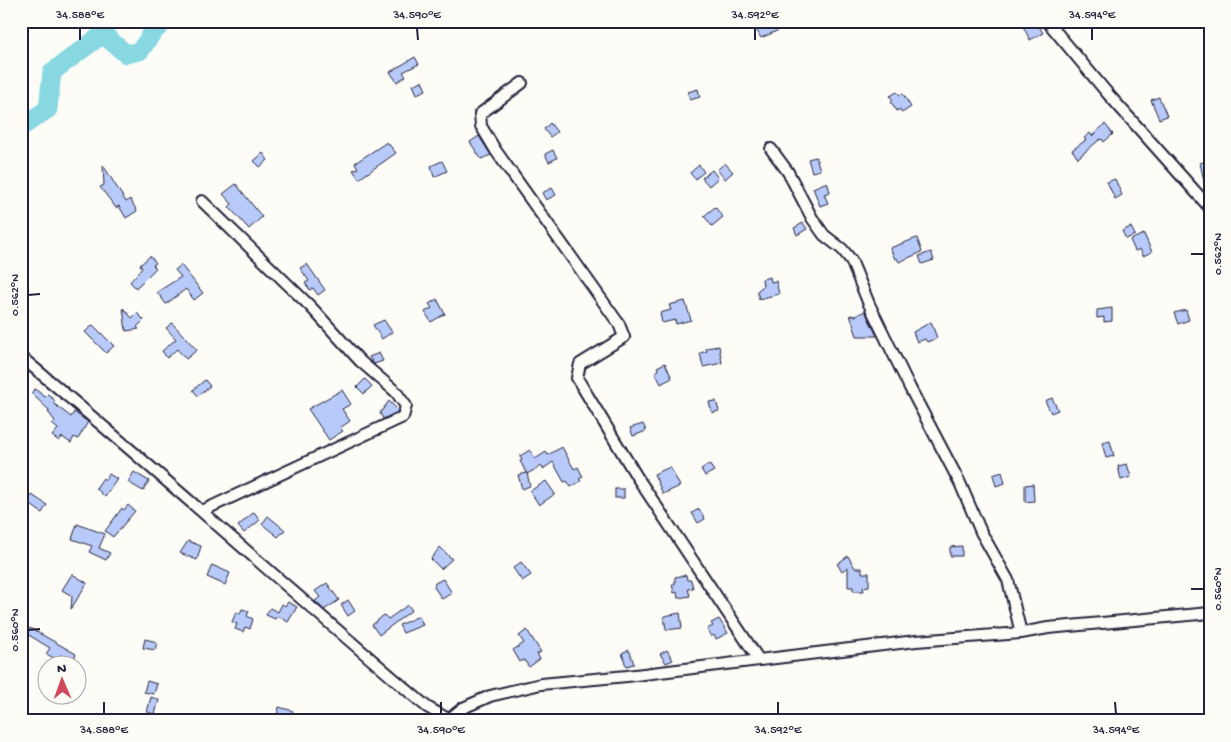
<svg xmlns="http://www.w3.org/2000/svg" width="1231" height="742" viewBox="0 0 1231 742" font-family="'Gochi Hand',sans-serif">
<style>
.lines{fill:none;stroke-linecap:round;stroke-linejoin:round}
.river{stroke:#88d8e2;stroke-width:19}
.building{fill:#b8cafa;stroke:#22223b}
.street-casing{stroke:#22223b;stroke-width:14}
.street{stroke:#fdfcf7;stroke-width:10}
.ticks{fill:none;stroke:#22223b;stroke-width:2}
.neatline{fill:none;stroke:#22223b;stroke-width:2}
.ticks-label{font-size:12px;text-anchor:middle;fill:#22223b}
</style>
<rect width="100%" height="100%" fill="#fdfcf7"/>
<filter id="ink" filterUnits="userSpaceOnUse"><feTurbulence type="fractalNoise" baseFrequency=".02" numOctaves="2"/><feDisplacementMap in="SourceGraphic" scale="10" xChannelSelector="R" yChannelSelector="G"/><feConvolveMatrix kernelMatrix="1 2 1 2 8 2 1 2 1" color-interpolation-filters="sRGB"/></filter>
<g filter="url(#ink)">
<g class="lines">
<path class="river" d="M21,127L48,109L52,72L103,34L126,54L140,51L153,32L165,21"/>
</g>
<g class="building">
<path d="M724,21H748L747,29L724,27Z"/>
<path d="M772,21L779,30L761,38L757,31Z"/>
<path d="M1028,21H1036L1043,33L1030,40L1022,24Z"/>
<path d="M415,57L419,64L403,72L406,76L397,82L390,72Z"/>
<path d="M422,81L426,90L417,94L413,85Z"/>
<path d="M698,89L700,97L690,100L688,92Z"/>
<path d="M897,92L900,95L903,94L911,107L902,113L900,109L897,111L891,102L893,100L890,96Z"/>
<path d="M1159,97L1167,116L1159,119L1151,100Z"/>
<path d="M550,123L557,132L550,137L544,129Z"/>
<path d="M1105,124L1113,134L1104,142L1102,139L1099,140L1078,158L1072,150L1086,140L1084,138L1090,133L1092,136Z"/>
<path d="M479,136L491,155L481,159L470,142Z"/>
<path d="M387,142L396,153L359,179L353,170L358,168L355,163Z"/>
<path d="M553,150L557,158L549,162L545,154Z"/>
<path d="M263,153L268,160L260,167L254,161Z"/>
<path d="M816,157L820,170L812,172L808,159Z"/>
<path d="M1210,160V190H1206L1200,163Z"/>
<path d="M442,161L447,171L434,177L431,166Z"/>
<path d="M725,163L733,172L725,179L717,170Z"/>
<path d="M103,165L126,202L130,199L137,211L126,218L119,206L116,208L100,187L104,185Z"/>
<path d="M699,165L704,172L695,179L690,173Z"/>
<path d="M712,170L718,178L709,186L702,178Z"/>
<path d="M1115,179L1122,195L1115,199L1107,182Z"/>
<path d="M827,182L830,192L824,194L828,203L820,206L813,188Z"/>
<path d="M236,184L262,217L249,229L229,207L232,204L223,194Z"/>
<path d="M552,188L556,195L546,200L542,193Z"/>
<path d="M715,207L723,217L712,226L704,216Z"/>
<path d="M803,223L807,229L797,235L794,228Z"/>
<path d="M1131,227L1135,235L1126,239L1122,231Z"/>
<path d="M1144,234L1152,252L1143,256L1140,249L1135,251L1130,240Z"/>
<path d="M917,238L922,252L899,262L897,258L895,259L890,248Z"/>
<path d="M931,252L934,260L922,264L919,256Z"/>
<path d="M150,256L156,263L153,265L156,268L136,288L130,282L142,268L140,265Z"/>
<path d="M307,264L325,290L318,295L313,288L310,290L305,283L309,281L300,268Z"/>
<path d="M181,265L203,293L194,300L186,289L166,304L157,292L181,277L175,270Z"/>
<path d="M770,277L771,282L776,281L779,294L759,299L757,291L763,286L762,279Z"/>
<path d="M437,299L445,314L431,322L425,312L432,308L429,304Z"/>
<path d="M685,301L691,320L676,324L675,320L662,323L660,313L671,310L669,305Z"/>
<path d="M123,308L132,318L137,313L144,320L137,327L139,329L126,331Z"/>
<path d="M1112,308V321L1104,322V317L1097,318V310Z"/>
<path d="M1186,310L1189,320L1178,324L1174,313Z"/>
<path d="M865,311L877,336H857L850,315L855,316Z"/>
<path d="M384,320L392,332L382,339L373,325Z"/>
<path d="M931,322L937,338L927,342L925,339L917,342L913,332Z"/>
<path d="M172,323L197,350L186,359L177,349L167,358L162,351L176,339L166,328Z"/>
<path d="M93,325L114,346L106,353L85,332Z"/>
<path d="M719,346L722,363L703,367L700,353L707,351L706,348Z"/>
<path d="M379,353L383,361L374,364L369,357Z"/>
<path d="M665,363L672,378L661,384L655,372L659,370L657,367Z"/>
<path d="M365,379L372,386L364,394L357,387Z"/>
<path d="M205,380L210,386L198,396L193,390Z"/>
<path d="M35,389L45,397L48,394L55,401L53,403L71,417L74,412L88,422L78,439L74,437L71,443L62,437L59,441L52,436L58,429L52,424L55,421L48,412L50,411L31,393Z"/>
<path d="M342,390L351,404L342,409L350,421L340,428L343,431L329,440L308,409Z"/>
<path d="M1052,398L1058,410L1051,413L1045,401Z"/>
<path d="M389,401L398,410L397,412L383,419L380,413Z"/>
<path d="M716,401L719,411L712,413L709,402Z"/>
<path d="M643,424L646,431L633,436L630,428Z"/>
<path d="M1110,441L1114,456L1106,458L1102,443Z"/>
<path d="M562,447L574,469L578,467L583,477L579,479L581,481L571,487L567,481L564,482L553,462L543,469L541,466L527,474L520,461L522,460L520,456L530,450L535,459L546,452L548,455Z"/>
<path d="M709,464L714,471L705,476L701,469Z"/>
<path d="M1127,464L1131,477L1121,480L1118,466Z"/>
<path d="M670,467L680,486L663,494L654,474Z"/>
<path d="M134,472L149,481L143,491L128,482Z"/>
<path d="M1002,472L1005,483L996,486L993,475Z"/>
<path d="M527,473L530,486L522,489L518,475Z"/>
<path d="M109,474L117,479L105,497L96,488L103,478L105,480Z"/>
<path d="M546,481L555,494L539,505L530,491Z"/>
<path d="M1033,484L1034,501L1025,502V485Z"/>
<rect x="615" y="489" width="9" height="9"/>
<path d="M32,495L47,505L42,513L27,502Z"/>
<path d="M128,505L135,511L113,537L105,531L122,508L124,510Z"/>
<path d="M699,509L705,519L698,523L692,513Z"/>
<path d="M254,512L260,520L244,533L238,526Z"/>
<path d="M268,516L285,530L278,537L262,524Z"/>
<path d="M77,524L105,534L99,548L110,553L106,560L89,552L92,546L72,539Z"/>
<path d="M188,541L201,546L197,560L180,553Z"/>
<path d="M962,546V556H950V547Z"/>
<path d="M440,547L452,559L441,569L431,559Z"/>
<path d="M848,556L855,568H862V573H869V586L863,587L864,591H853V587H848V567L842,571L837,564Z"/>
<path d="M521,562L531,575L522,581L513,568Z"/>
<path d="M212,565L230,573L225,585L207,577Z"/>
<path d="M72,574L87,583L71,609L72,596L62,590Z"/>
<path d="M686,575L687,580H691L693,588L688,589L690,596L678,598L677,592L674,593L672,584H675V577Z"/>
<path d="M443,579L452,593L442,599L434,587L435,583Z"/>
<path d="M327,583L339,600L324,610L315,601L320,597L315,591Z"/>
<path d="M348,600L355,611L348,616L341,605Z"/>
<path d="M288,602L297,607L288,622L277,616L275,619L266,615L270,608L278,612L282,604L285,606Z"/>
<path d="M408,605L412,610L379,635L372,625L384,615L388,619Z"/>
<path d="M242,609L249,611L247,616L253,619L250,629L245,627L243,632L235,629L237,624L232,622L236,612L240,614Z"/>
<path d="M680,613L682,628L666,630L664,616Z"/>
<path d="M419,616L423,625L403,633L399,625Z"/>
<path d="M719,619L728,633L716,639L714,635L711,637L707,629L713,626L711,623Z"/>
<path d="M30,628L76,654L72,662L60,655L58,660L46,654L50,648L27,634Z"/>
<path d="M527,630L541,652L537,654L540,659L529,667L524,660L520,662L513,650L524,643L519,636Z"/>
<path d="M145,639L157,642L155,650L143,648Z"/>
<path d="M629,650L634,664L626,666L622,653Z"/>
<path d="M667,650L673,660L666,663L660,654Z"/>
<path d="M147,681L157,684L154,694L144,692Z"/>
<path d="M151,697L159,700L155,714L147,712Z"/>
<path d="M279,707L293,711L291,719L277,716Z"/>
</g>
<g class="lines">
<g class="street-casing">
<g id="street">
<path d="M1047,21L1108,94L1210,208"/>
<path d="M522,83L480,114L481,126L496,151L619,324L624,337L580,364L577,378L637,477L759,660"/>
<path d="M771,149L788,172L812,218L824,235L842,249L851,260L869,304L910,388L960,483L981,532L1008,580L1021,633"/>
<path d="M21,357C159,471 291,592 427,707L448,719"/>
<path d="M202,511L403,417L406,406L396,392L360,361L311,307L202,201"/>
<path d="M447,721L463,708L490,696L541,684L627,676L916,641L1021,633L1048,628L1210,613"/>
</g>
</g>
<use href="#street" class="street"/>
</g>
</g>
<path class="ticks" d="M80,28V40M417,28L418,40M755,28V40M1092,28V40M1191,254H1204M28,295L40,294M1191,589H1204M28,630L40,629M104,702V714M441,702V714M778,702V714M1115,702L1116,714"/>
<rect width="1231" height="742" fill="none" stroke="#fdfcf7" stroke-width="55"/>
<g transform="translate(62 680) rotate(358)"><circle r="24" fill="#fdfcf7" stroke="#a5a5ac"/>
<path d="M0-4L9 19L0 12L-9 19Z" fill="#d1495b"/>
<text y="-8" font-size="14" font-weight="bold" text-anchor="middle" fill="#22223b">N</text>
</g>
<rect x="28" y="28" width="1176" height="686" class="neatline"/>
<g class="ticks-label">
<text x="80" y="18">34.588°E</text>
<text x="417" y="18">34.590°E</text>
<text x="755" y="18">34.592°E</text>
<text x="1092" y="18">34.594°E</text>
<text transform="translate(1217 254) rotate(-90)" y="4">0.562°N</text>
<text transform="translate(14 295) rotate(-90)" y="4">0.562°N</text>
<text transform="translate(1217 589) rotate(-90)" y="4">0.560°N</text>
<text transform="translate(14 630) rotate(-90)" y="4">0.560°N</text>
<text x="104" y="733">34.588°E</text>
<text x="441" y="733">34.590°E</text>
<text x="778" y="733">34.592°E</text>
<text x="1116" y="733">34.594°E</text>
</g>
</svg>
